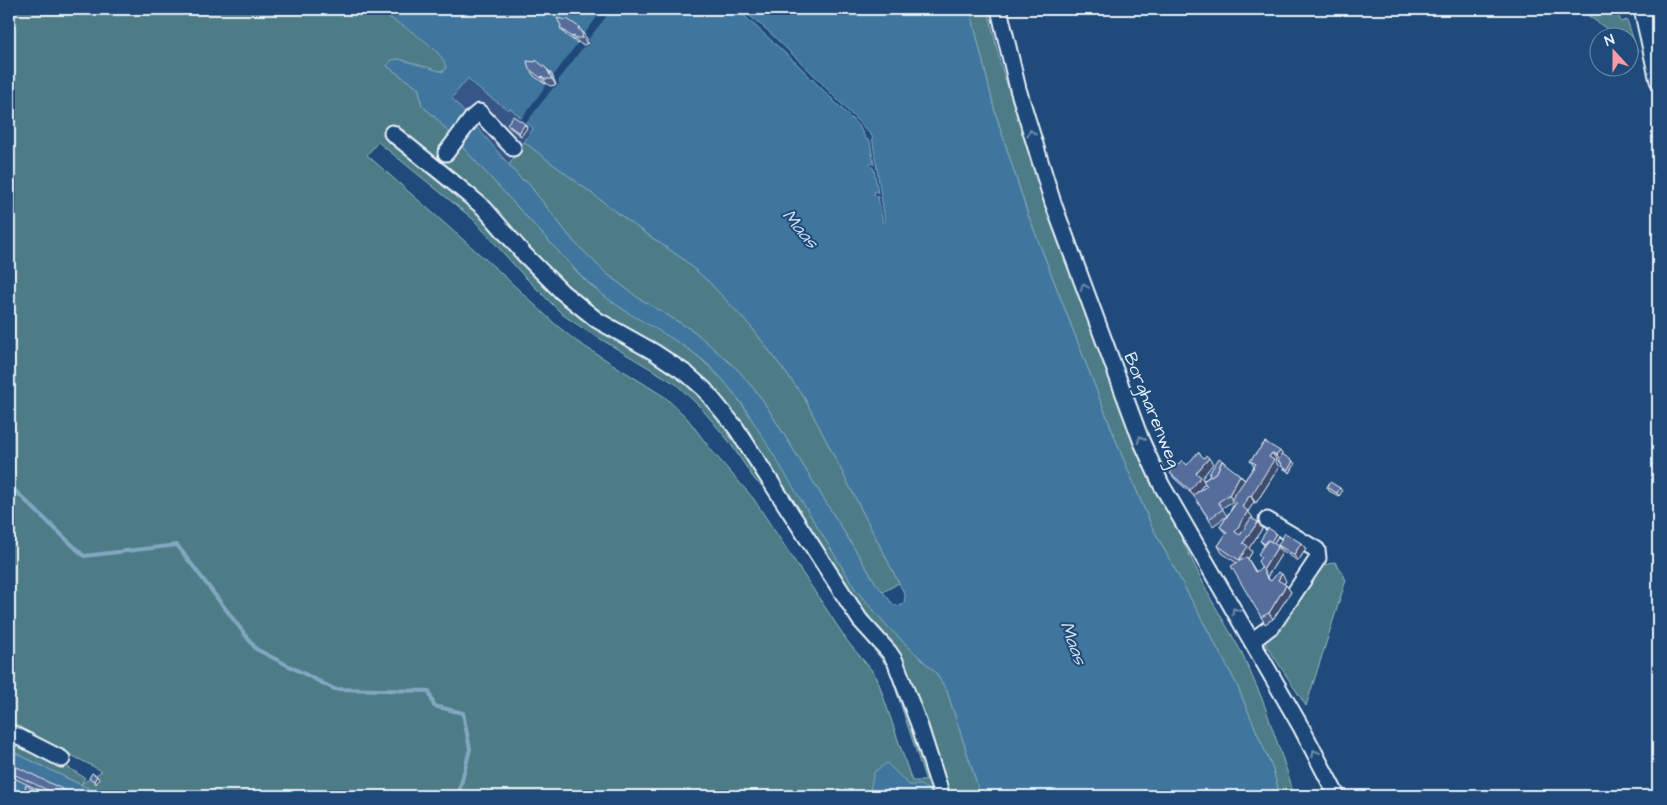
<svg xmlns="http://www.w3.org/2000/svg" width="1667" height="805" viewBox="0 0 1667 805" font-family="'Architects Daughter',sans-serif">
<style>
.built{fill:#345786}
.green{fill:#4e7c86;stroke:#9bb6bf;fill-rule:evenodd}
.water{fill:#40769d;stroke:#83a7c1;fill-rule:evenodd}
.pier{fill:#1f4a7a}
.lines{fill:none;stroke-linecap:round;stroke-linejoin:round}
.stream{stroke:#83a7c1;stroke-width:4}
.minor-casing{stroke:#e8f1f8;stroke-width:19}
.minor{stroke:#1f4a7a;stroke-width:15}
.wall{fill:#4b5e86;stroke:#e8f1f8;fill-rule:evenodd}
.shaded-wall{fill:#3d4c6d;stroke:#e8f1f8}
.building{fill:#576d9c;stroke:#e8f1f8}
.oneway{stroke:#6f8dac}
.labels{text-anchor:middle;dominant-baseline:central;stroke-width:4;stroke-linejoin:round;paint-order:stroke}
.street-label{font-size:18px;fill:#e8f1f8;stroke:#1f4a7a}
.water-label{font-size:19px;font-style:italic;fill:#cfdfea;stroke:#1f4a7a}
</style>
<rect width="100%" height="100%" fill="#1f4a7a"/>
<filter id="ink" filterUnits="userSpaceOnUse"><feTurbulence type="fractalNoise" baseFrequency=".02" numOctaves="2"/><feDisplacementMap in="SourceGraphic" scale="10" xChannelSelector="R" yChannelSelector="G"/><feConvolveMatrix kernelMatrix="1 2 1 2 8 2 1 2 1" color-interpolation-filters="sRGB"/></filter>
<g filter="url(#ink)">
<path class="built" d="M468,78L470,81L485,94L508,109L510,108L532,127L533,129L509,165L452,98Z"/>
<g class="green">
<path d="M9,9H478L445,71H437L399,59L387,66L419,89L422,106L433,115L581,276L595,289L627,312L669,335L699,357L725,382L753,419L856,590L890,629L936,673L947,691L981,796H104L9,750V736L58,761L85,778L81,784L102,771L9,723ZM378,142L473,219L522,274L563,315L587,331L676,384L701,408L728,440L755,480L768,491L847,615L889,669L926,781H912L877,678C869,665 858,655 848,642L753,498L712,451L687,418L665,397L576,341L555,324L501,273L367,155Z"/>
<path d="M970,9H988L1000,62L1034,170L1117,400L1147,473L1158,490L1211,599L1242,653L1263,701L1289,777L1294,796H1280L1273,770L1236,683L1151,525L1122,456L1027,212L995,112Z"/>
<path d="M1579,9H1616L1621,22L1627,20L1638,53L1630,46V38L1618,37Z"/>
<path d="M524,142L631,223L683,259L709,282L753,329L804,397L899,583L883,592L875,582L762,399L739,371L695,332L637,297L607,274L574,242L527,182L521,179L509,165Z"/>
<path d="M1335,562L1346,580L1306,706L1265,643L1315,568Z"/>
</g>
<g class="water">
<path d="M374,9H737L797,64L851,118L860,128L866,139L870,141L874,165L871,163L870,165L874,169L878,193L875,191L874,194L878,197L883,223L885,222L872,136L813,74L766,29L741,9H837L846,11L853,9H970L995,112L1027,212L1122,456L1151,525L1236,683L1273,770L1280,796H981L947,691L936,673L890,629L856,590L743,405C729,387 716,370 699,357C676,339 651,327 627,312C610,301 595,289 581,276L433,115L422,106L419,89L387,66L392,60L399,59L443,72L446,69C446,48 391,19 374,9ZM468,78C473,87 498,102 508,110L510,108L532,127L533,129L524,142L631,223L683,259L709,282L753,329L804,397L905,595L904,604L897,606L893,604L875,582L762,399L739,371L695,332L637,297L607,274L574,242L527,182L521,179L452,98Z"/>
<path d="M9,750L104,796H9Z"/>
<path d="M887,763L909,785H920L929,790L931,796H869L874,772Z"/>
</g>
<path class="pier" d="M603,9H612L588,40L590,42L587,46H584L558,81L559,84L556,87L553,88L526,123L521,119Z"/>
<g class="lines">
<path class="stream" d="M9,485L84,556L177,545L256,649L334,689L429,691L434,706L463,713L470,749L458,796"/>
<g class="minor-casing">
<g id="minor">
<path d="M999,9L1018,89L1053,203L1141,440L1161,484L1301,727L1337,796"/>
<path d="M1642,9L1658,81"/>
<path d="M392,133L443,174L484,208L523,253L562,292L597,320L654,352L687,374L704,389L736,428L860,620L889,652L895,661L920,727L942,796"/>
<path d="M446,153L473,117L479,112L513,148"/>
<path d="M1252,641L1273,625L1318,558L1317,550L1267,520"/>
<path d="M9,732L62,759"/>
</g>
</g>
<use href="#minor" class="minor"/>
</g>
<g class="wall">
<path d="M560,28L584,34H583L587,39V44L582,45L578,42L577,43L565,34Z"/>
<path d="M529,69H547L552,75L556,85L550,86L546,83L545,84L534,76Z"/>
<path d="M507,124H525L527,128L521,136L509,127Z"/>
<path d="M1265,442L1295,464L1290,473L1284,469L1278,461L1276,459L1275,461L1279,467L1256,503L1254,502L1248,511L1253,518H1252L1262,529L1249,548L1252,552L1248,559L1256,572L1262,568L1261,557L1264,545L1260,541L1276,533L1278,536L1274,544L1282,553L1267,577L1271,581H1286L1284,584L1286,585L1291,592L1273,619L1265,624L1261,617L1237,563L1222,553L1218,546L1226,534L1220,527L1227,516L1213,526L1194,496L1175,479L1170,473L1204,458L1213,464L1202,478L1204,480L1210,476L1209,474L1226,465L1240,475L1245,480L1254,466L1250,461ZM1205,483L1207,486L1197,493ZM1232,502L1234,504L1227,516L1222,508Z"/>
<path d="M1327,487L1342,491L1339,496L1329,491Z"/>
<path d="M1301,543L1306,549L1298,561L1283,551L1278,545Z"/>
<path d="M9,768L70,796H52L12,777L9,773Z"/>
<path d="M25,788L42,795L41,796H38L27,791Z"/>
</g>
<g class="shaded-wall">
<path d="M579,27L587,39V44L578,29Z"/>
<path d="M573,36L578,42L577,43L572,37Z"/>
<path d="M547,69L552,75L556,85L552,79Z"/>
<path d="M542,76L546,83L545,84L541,78Z"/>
<path d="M525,124L527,128L521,136L519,133Z"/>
<path d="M1280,451L1284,457L1281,462L1276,456Z"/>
<path d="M1272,453L1276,459L1275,461L1279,467L1256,503L1251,496L1269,457Z"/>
<path d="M1209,458L1213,464L1202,478L1205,483L1194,496L1190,490L1196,473Z"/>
<path d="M1293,461L1295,464L1290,473L1288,470Z"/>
<path d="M1240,475L1245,481L1233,501L1229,495Z"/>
<path d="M1340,488L1342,491L1339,496L1337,493Z"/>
<path d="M1250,495L1254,502L1247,513L1242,507Z"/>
<path d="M1248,511L1253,518L1239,538L1235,532Z"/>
<path d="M1258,522L1262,529L1249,548L1252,552L1248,559L1260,578L1243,566L1239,560L1243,543Z"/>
<path d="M1276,533L1278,536L1270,549L1268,546Z"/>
<path d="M1301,543L1306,549L1298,561L1294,555Z"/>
<path d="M1278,546L1282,553L1267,577L1272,585L1263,570Z"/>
<path d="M1282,574L1286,581L1282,586L1278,580Z"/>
<path d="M1286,585L1291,592L1273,619L1269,613Z"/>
<path d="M97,776L99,779L96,784L94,781Z"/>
<path d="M66,791L70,796H64Z"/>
</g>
<g class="building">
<path d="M557,18L566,20L567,19L579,27L578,29L582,33L583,38H577L573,36L572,37L560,28L561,26Z"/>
<path d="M536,60L547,69L552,79H545L542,76L541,78L529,69L527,61L535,62Z"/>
<path d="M513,116L525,124L519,133L507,124Z"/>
<path d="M1265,442L1280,451L1276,456L1272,453L1269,457L1274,460L1251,496L1250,495L1242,507L1248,511L1235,532L1240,535L1251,518L1258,522L1243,543L1248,546L1239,560L1218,546L1227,532L1220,527L1236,503L1231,500L1256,464L1250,461Z"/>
<path d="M1198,452L1204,458L1206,455L1209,458L1196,473L1201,477L1190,490L1170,473L1182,460L1187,465Z"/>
<path d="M1282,454L1293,461L1288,470L1281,466L1282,464L1278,461Z"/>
<path d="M1219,458L1225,463H1224L1222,461L1217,472L1211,476L1209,474Z"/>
<path d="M1222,461L1240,475L1229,495L1218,502L1223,509L1209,519L1193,495L1207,486L1203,481L1217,472Z"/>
<path d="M1330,482L1340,488L1337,493L1327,487Z"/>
<path d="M1268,528L1276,533L1271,542L1268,540L1265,544L1260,541Z"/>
<path d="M1285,533L1301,543L1294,555L1278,545Z"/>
<path d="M1268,540L1278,546L1263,570L1267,578L1271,581L1278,572L1282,574L1278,580L1286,585L1269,613L1261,617L1231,566L1247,557L1255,572L1262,568L1258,561L1261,557L1258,554Z"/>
<path d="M11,764L66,791L64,796H60L9,772V768Z"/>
<path d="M92,773L97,776L94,781L89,778Z"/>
<path d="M26,785L39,792L38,794L25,788Z"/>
</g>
<defs><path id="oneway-chevron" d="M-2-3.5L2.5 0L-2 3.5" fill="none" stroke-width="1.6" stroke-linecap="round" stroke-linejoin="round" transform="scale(1.25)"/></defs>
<g class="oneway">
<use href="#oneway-chevron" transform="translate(1031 133) rotate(-107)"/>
<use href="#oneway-chevron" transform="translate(1084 287) rotate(-111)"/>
<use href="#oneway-chevron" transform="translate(1141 439) rotate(-112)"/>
<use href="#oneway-chevron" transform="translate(1235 611) rotate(-120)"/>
<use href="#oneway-chevron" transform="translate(1315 753) rotate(-118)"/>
</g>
</g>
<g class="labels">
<g class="street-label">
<text transform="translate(1152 410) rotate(68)">Borgharenweg</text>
</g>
<g class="water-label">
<text transform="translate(800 229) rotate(50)">Maas</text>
<text transform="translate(1073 643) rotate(70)">Maas</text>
</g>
</g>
<rect width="1667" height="805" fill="none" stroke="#1f4a7a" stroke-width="30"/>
<rect x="15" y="15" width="1637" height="775" fill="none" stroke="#e8f1f8" stroke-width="2" filter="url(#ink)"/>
<g transform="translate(1614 52) rotate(339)"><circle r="24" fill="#1f4a7a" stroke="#6f8dac"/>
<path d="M0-4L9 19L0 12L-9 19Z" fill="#ff9aa2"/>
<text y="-8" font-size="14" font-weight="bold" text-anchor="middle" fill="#e8f1f8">N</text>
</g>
</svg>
